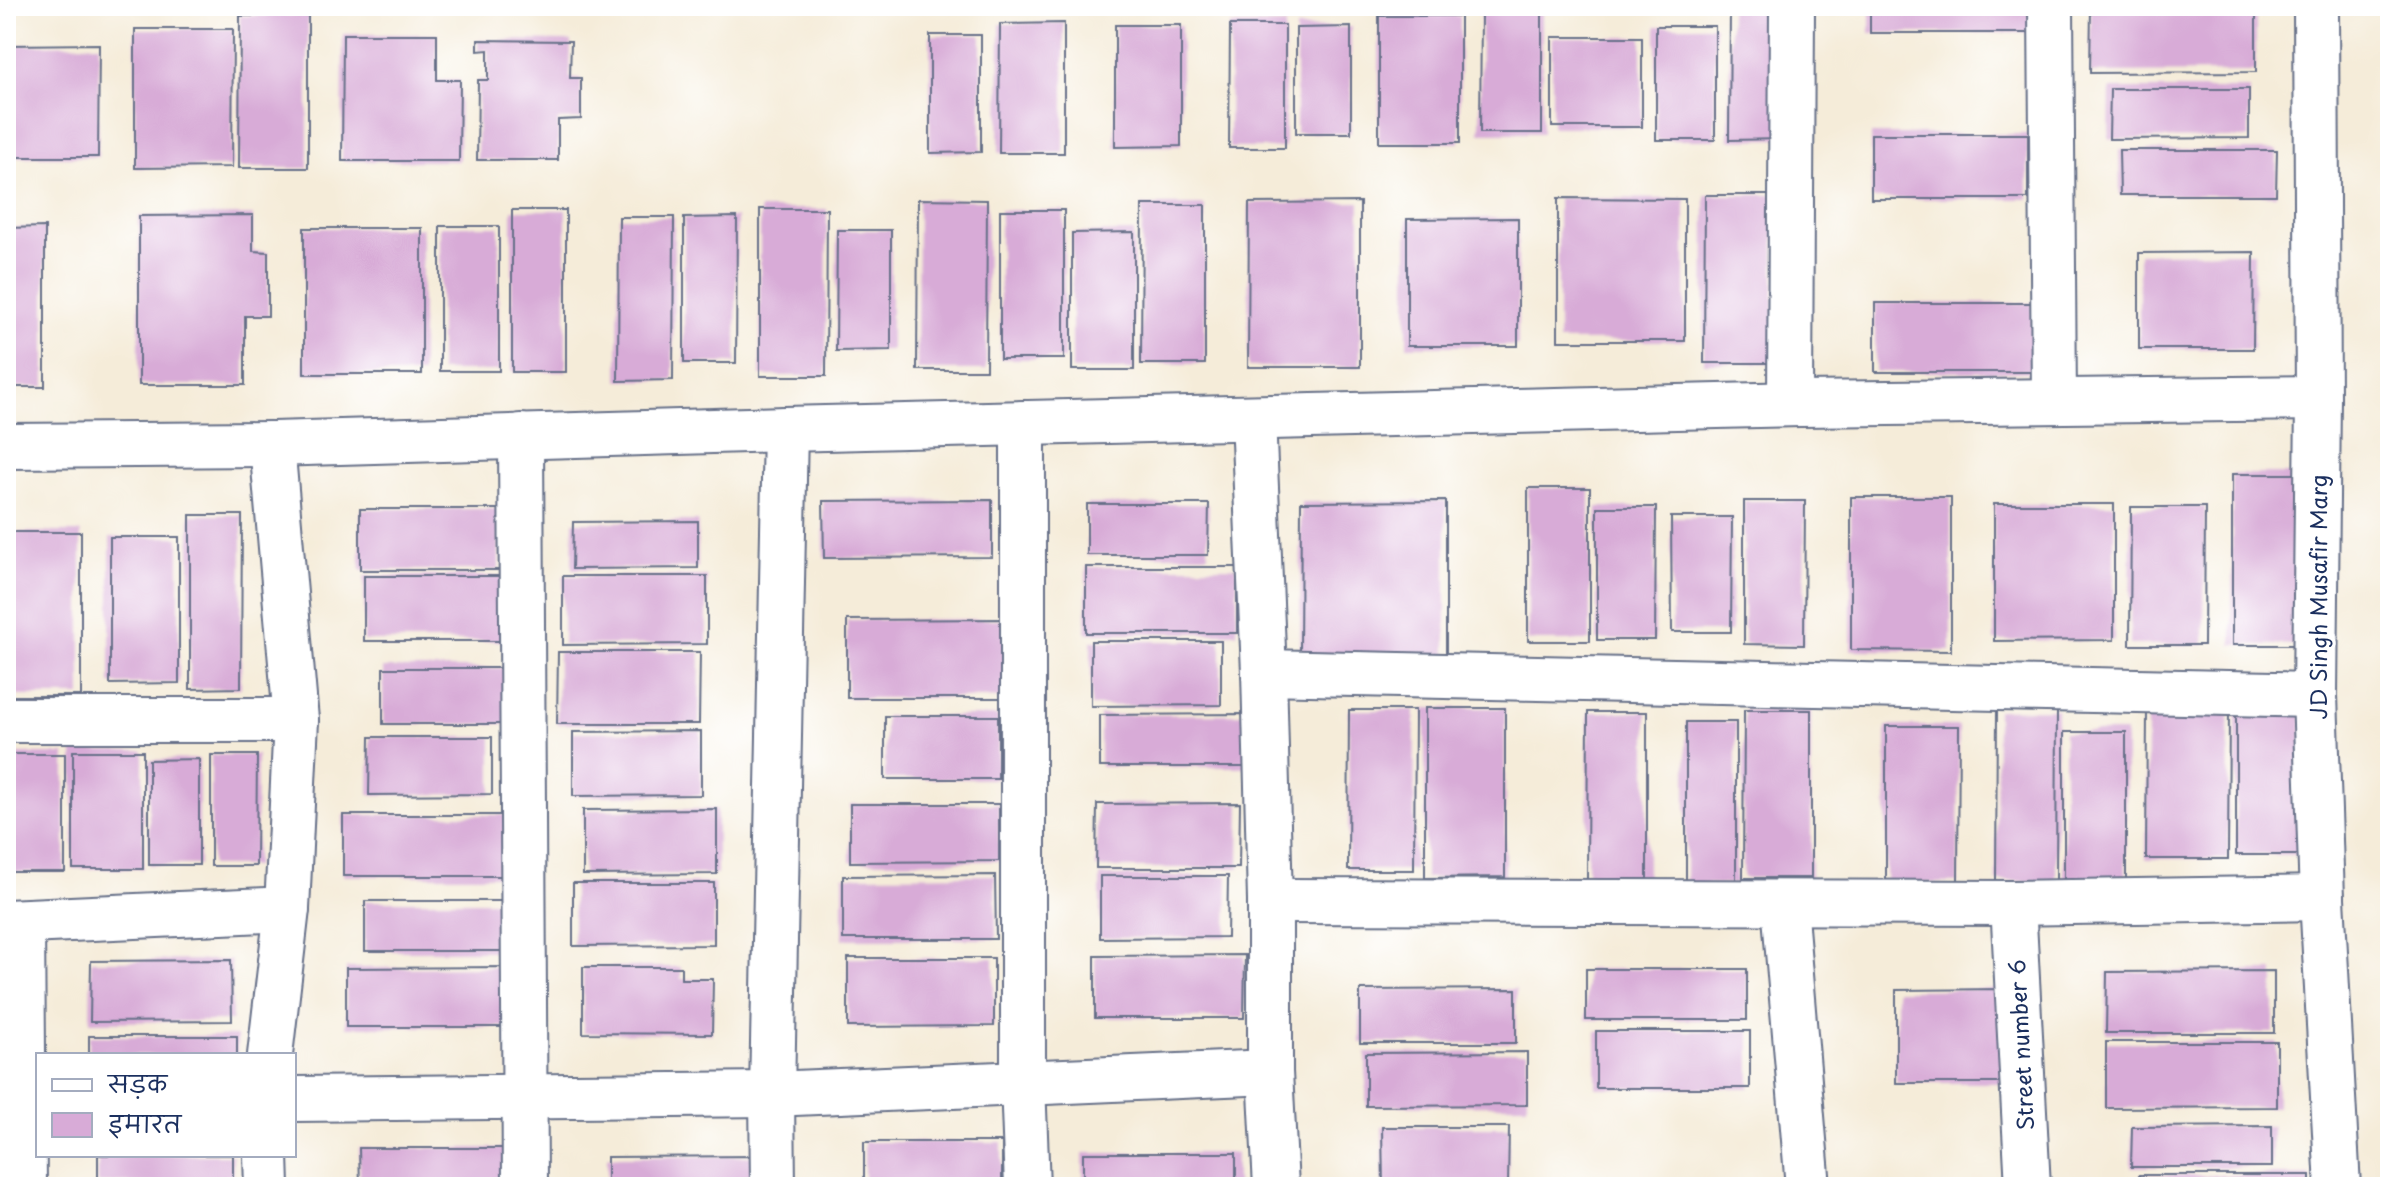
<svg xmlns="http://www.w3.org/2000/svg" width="2396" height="1193" viewBox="0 0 2396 1193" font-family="'Playpen Sans','Playpen Sans Deva',sans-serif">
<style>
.building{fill:#d8abd7}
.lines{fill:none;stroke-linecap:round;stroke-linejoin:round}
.minor-casing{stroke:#677189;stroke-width:48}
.minor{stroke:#fff;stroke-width:44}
.labels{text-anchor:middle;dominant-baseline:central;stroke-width:6;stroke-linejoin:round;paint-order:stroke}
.street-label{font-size:22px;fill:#1b2f5e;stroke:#fff}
</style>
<rect width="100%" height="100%" fill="#fff"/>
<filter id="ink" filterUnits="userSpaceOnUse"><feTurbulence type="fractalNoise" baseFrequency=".0125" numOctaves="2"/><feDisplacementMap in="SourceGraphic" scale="16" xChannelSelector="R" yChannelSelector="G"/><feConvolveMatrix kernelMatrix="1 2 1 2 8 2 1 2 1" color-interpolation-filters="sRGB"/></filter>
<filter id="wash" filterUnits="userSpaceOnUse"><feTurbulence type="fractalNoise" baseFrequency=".006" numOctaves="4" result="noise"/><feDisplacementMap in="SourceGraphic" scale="32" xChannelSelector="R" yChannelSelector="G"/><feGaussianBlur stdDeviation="1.8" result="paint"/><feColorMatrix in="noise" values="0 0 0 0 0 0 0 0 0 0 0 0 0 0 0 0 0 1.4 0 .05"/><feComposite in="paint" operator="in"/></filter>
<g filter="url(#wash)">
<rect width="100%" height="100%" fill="#f5ecd9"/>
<g id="blocks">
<g class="building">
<path d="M1730,6H1783V139L1729,140Z"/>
<rect x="1870" y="6" width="159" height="27"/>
<path d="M2091,6H2256V72L2090,73Z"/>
<path d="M1481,11H1542V133H1480Z"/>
<path d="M308,15V168H239L240,16Z"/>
<rect x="1379" y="16" width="81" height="127"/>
<path d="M1064,23V153H999L1000,24Z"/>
<path d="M1115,25H1181V146L1115,147Z"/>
<path d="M1230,25H1285V148H1229Z"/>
<rect x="1656" y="26" width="59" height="114"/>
<path d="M1351,27V133H1296V28Z"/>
<path d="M135,29H233L232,167L135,168Z"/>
<path d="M343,34H437V80H460L459,161H342Z"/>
<path d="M930,35H981V152L930,153Z"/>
<rect x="1552" y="37" width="90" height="90"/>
<path d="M478,40L571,41L570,78H581V119L558,120V160H477L478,80H488V50L478,51Z"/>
<path d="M99,44L98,157H6V45Z"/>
<path d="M2110,89H2249V138L2109,139Z"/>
<rect x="1871" y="134" width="157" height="65"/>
<path d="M2119,150H2277L2276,195H2120Z"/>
<path d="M1705,195H1774V363H1704Z"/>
<path d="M1558,198L1685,199V341H1558Z"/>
<path d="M918,199L987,200L986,370H917Z"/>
<path d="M1360,202V367H1248L1249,203Z"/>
<path d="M1142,205H1205V364H1141Z"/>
<path d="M760,209H827L826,376H760Z"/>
<rect x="512" y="210" width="54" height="162"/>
<rect x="1000" y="210" width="64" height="149"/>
<path d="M253,215V251L268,252V316H245V385H139V216Z"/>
<path d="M619,217H674L673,380L618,381Z"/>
<path d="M737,217L736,363H684V218Z"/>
<path d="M1518,218V346H1407V219Z"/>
<rect x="440" y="226" width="59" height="145"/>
<path d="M45,227V387H6V228Z"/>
<rect x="304" y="228" width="118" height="146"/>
<path d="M837,230H891V350L836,351Z"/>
<path d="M1134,232V370H1072V233Z"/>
<path d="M2254,252L2253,349H2139V253Z"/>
<rect x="1875" y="303" width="157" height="69"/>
<rect x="2232" y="474" width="69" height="171"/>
<rect x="1528" y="488" width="62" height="153"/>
<path d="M1851,497H1951V651L1851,650Z"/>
<path d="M992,500V557L824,558L823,501Z"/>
<path d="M1446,501V655H1300L1301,502Z"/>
<path d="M1744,501H1805L1804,645L1744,644Z"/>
<path d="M1087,504H1209L1208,555H1087Z"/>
<path d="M1994,504H2114V640L1994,641Z"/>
<path d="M1597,507H1656L1655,640H1597Z"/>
<path d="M2131,507H2205L2204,645H2130Z"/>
<rect x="360" y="509" width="139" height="61"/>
<path d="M190,515H242L241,688L190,689Z"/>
<path d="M1671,517H1732L1731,632H1672Z"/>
<path d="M698,521V568L572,569L573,522Z"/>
<rect x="6" y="532" width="75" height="164"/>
<path d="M110,537H179V683L110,684Z"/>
<rect x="1086" y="567" width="151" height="66"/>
<rect x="364" y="576" width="149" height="65"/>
<path d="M563,576H707V644L563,645Z"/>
<path d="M1008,619V698H847V620Z"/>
<path d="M1091,641H1221V705L1091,706Z"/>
<path d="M558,652H700L699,724H557Z"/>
<path d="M383,668H516L517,724H383Z"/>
<path d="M1425,708H1505V877L1425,878Z"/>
<path d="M2057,709L2056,881H1996L1997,710Z"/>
<path d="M2147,709H2229L2228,859H2146Z"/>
<path d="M2302,709V855H2236V710Z"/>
<path d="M1349,710H1415L1414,870H1348Z"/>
<path d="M1744,710H1811V878H1743Z"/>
<path d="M1588,712H1647V879H1587Z"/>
<path d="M1247,714L1246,767H1100V715Z"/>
<rect x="885" y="716" width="113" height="63"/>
<rect x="1686" y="722" width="50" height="162"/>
<path d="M1886,726H1959L1958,883H1886Z"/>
<path d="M701,731V795L573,796V732Z"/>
<rect x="2064" y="732" width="62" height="152"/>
<path d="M370,737H492V794L369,795Z"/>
<rect x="73" y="751" width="70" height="118"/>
<rect x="6" y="754" width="59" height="118"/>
<path d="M211,755H257L256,866H211Z"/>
<path d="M199,759V865H149V760Z"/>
<path d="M1240,803L1239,868H1096L1097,804Z"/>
<path d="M850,804H999V861L850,862Z"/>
<path d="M717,809V874L583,875V810Z"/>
<path d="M343,815H514L515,876H343Z"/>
<path d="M995,875L996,939H843V876Z"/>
<path d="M1100,876H1228L1227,937L1100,938Z"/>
<path d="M573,883H714V945L573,946Z"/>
<path d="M365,901H510L509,951H365Z"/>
<path d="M1245,955L1244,1018H1095V956Z"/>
<path d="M848,958H994V1026L848,1027Z"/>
<path d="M231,960L232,1021L90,1022L91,961Z"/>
<path d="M511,967V1027H346V968Z"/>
<path d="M583,967H681V979H713L712,1034L583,1033Z"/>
<rect x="1586" y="969" width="161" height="51"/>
<path d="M2274,971V1033H2106L2107,972Z"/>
<path d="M1516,989V1043H1360V990Z"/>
<path d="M2008,989L2007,1083H1896V990Z"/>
<rect x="1596" y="1031" width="154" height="57"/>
<rect x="89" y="1036" width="148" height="19"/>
<path d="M2106,1042H2277V1107L2106,1108Z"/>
<path d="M1527,1052V1105L1366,1106V1053Z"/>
<path d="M2272,1126V1167H2131L2132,1127Z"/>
<path d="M1382,1127H1509L1508,1187H1383Z"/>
<rect x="864" y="1142" width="138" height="45"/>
<path d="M359,1148H518L519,1187H360Z"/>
<rect x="1083" y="1153" width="153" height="34"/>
<rect x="98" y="1155" width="135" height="28"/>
<path d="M763,1156V1187H607V1157Z"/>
<rect x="2139" y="1175" width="171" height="12"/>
</g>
</g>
</g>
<g filter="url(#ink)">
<use href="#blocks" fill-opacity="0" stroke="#677189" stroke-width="2"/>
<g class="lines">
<g class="minor-casing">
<g id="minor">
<path d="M1792,6L1790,402L1800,404"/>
<path d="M2051,6L2054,401"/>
<path d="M2316,6L2318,398L2315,695L2322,898L2338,1187"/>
<path d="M1253,418L1264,672L1270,901V1072L1276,1187"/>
<path d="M1023,423V1083L1027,1187"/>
<path d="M521,436L525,1187"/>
<path d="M6,446L272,444L785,429L1800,404L2318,398"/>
<path d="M1264,672L2315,695"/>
<path d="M6,720H296"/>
<path d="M1270,901L2013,903L2322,898"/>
<path d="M2013,903L2028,1187"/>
<path d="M1784,904L1808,1187"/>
<path d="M6,922L287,909"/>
<path d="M22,922L24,1187"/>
<path d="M270,1055L287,909L296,720L272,444"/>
<path d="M294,1099L772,1094L1270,1072"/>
<path d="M266,1155L267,1187"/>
<path d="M773,1187L772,1094L785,429"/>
</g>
</g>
<use href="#minor" class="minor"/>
</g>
</g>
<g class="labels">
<g class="street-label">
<text transform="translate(2317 597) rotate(-90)">JD Singh Musafir Marg</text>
<text transform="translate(2020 1045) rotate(-93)">Street number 6</text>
</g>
</g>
<rect width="2396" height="1193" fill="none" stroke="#fff" stroke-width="32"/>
<rect x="36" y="1053" width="260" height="104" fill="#ffffff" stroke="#a4acbf" stroke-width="2"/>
<rect x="52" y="1079" width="40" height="12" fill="#ffffff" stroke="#a4acbf" stroke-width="2"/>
<text x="108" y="1093" font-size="24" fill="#1b2f5e">सड़क</text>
<rect x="52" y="1113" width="40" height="24" fill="#d8abd7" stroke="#a4acbf" stroke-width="2"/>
<text x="108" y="1133" font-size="24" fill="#1b2f5e">इमारत</text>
</svg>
